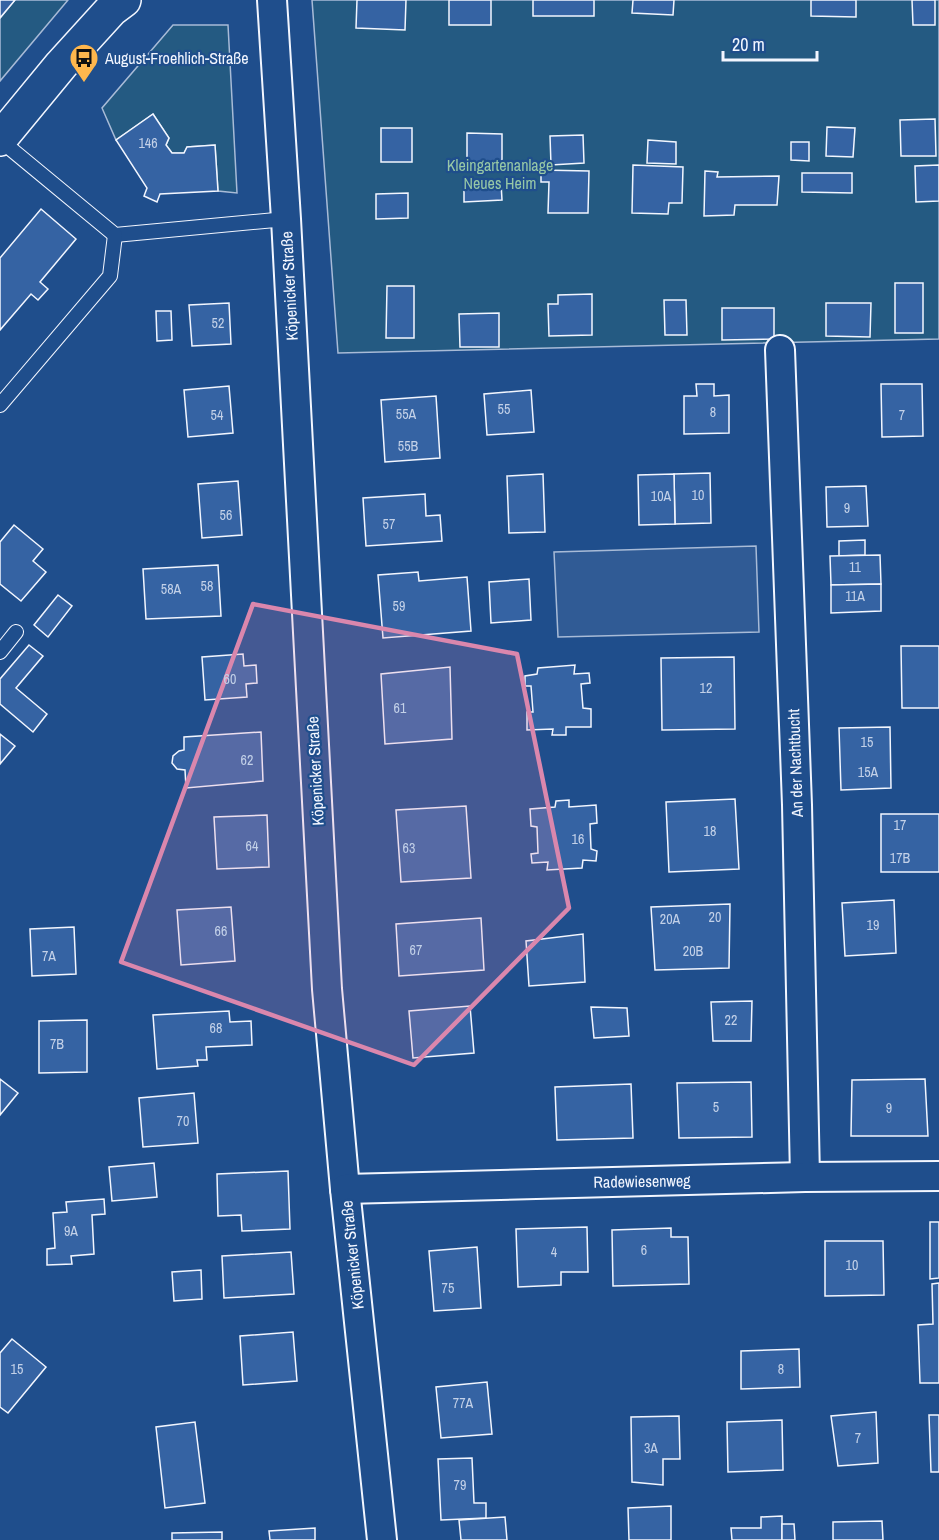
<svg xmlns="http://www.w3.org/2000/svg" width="939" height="1540" viewBox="0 0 939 1540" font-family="'Archivo Narrow',sans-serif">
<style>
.green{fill:#245a82;stroke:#a8bbd7;stroke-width:1.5}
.parking{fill:#305b95;stroke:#a8bbd7;stroke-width:1.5}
.building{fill:#3563a3;stroke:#f2f6ff;stroke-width:1.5}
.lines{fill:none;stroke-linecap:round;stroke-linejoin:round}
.service-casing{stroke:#f2f6ff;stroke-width:16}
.minor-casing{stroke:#f2f6ff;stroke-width:32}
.tertiary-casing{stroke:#f2f6ff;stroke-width:36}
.service{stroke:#1f4e8c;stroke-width:14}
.minor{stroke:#1f4e8c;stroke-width:28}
.tertiary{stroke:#1f4e8c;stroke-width:33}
.marked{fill:#da87ad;fill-opacity:0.2;stroke:#da87ad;stroke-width:4.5;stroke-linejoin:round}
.labels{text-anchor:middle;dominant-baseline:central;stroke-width:4.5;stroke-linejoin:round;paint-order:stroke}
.number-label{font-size:14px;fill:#c3d1e8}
.poi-label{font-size:16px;fill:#f2f6ff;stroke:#1f4e8c;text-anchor:start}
.park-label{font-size:16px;fill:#97c8a6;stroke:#1f4e8c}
.street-label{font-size:16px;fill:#f2f6ff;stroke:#1f4e8c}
</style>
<rect width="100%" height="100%" fill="#1f4e8c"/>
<g class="green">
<path d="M15,0H68L0,81V18Z"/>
<path d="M312,0H939V339L338,353Z"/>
<path d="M173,25H228L237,193L218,191L215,145L187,147L184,153H172L166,145L169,138L153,114L116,140L102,108Z"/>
</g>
<path class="parking" d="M756,546L759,632L558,637L554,552Z"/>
<g class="building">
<path d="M0,0H15L0,18Z"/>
<path d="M357,0H406L405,30L356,28Z"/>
<rect x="449" y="0" width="42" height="25"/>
<rect x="533" y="0" width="61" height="16"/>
<path d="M633,0H674L673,15L632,13Z"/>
<path d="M811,0H856V17L811,16Z"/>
<path d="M912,0H935V25H913Z"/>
<path d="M153,114L169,138L166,145L172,153H184L187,147L215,145L218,191L160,194L157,202L144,196L147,188L116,140Z"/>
<path d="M935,119L936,156H901L900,120Z"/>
<path d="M827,127L855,128L853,157L826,156Z"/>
<rect x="381" y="128" width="31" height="34"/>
<path d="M467,133L502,134V162H467Z"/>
<path d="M583,135L584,163L551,165L550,136Z"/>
<path d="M648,140L676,142V164L647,163Z"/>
<path d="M791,142H809V161L791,160Z"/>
<path d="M633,165L683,167L682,203H669L668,214L632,213Z"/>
<path d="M939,165V201L916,202L915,166Z"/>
<path d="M541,170L589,171L588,213H548L549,182H541Z"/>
<path d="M705,171L718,172L717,177L779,176L777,205H735L734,215L704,216Z"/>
<path d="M802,173H852V193L802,192Z"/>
<path d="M501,183L502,200L464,202V185Z"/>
<path d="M408,193V218L376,219V194Z"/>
<path d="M41,209L76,239L40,282L48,289L38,300L31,294L0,330V258Z"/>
<rect x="895" y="283" width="28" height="50"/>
<path d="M387,286H414V338H386Z"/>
<path d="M592,294V335L549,336L548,304H558V295Z"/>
<path d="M664,300H686L687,335H665Z"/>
<path d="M229,303L231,344L192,346L189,305Z"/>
<path d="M826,303H871L870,337L826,336Z"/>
<path d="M722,308H774V339L722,340Z"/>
<path d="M156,311H171L172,340L157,341Z"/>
<path d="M499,313V347H460L459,314Z"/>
<path d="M696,384H714V396L729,395V433L684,434V396H697Z"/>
<path d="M881,384H922L923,436L882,437Z"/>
<path d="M229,386L233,433L188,437L184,390Z"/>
<path d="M531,390L534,432L487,435L484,394Z"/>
<path d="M436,396L440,458L385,462L381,400Z"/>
<path d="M710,473L711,523L675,524L674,474Z"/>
<path d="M543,474L545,532L509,533L507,476Z"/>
<path d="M674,474L675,524L639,525L638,475Z"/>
<path d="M238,481L242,535L202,538L198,484Z"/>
<path d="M866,486L868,526L827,527L826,487Z"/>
<path d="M425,494L426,516L440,515L442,541L366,546L363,498Z"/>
<path d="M14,525L43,549L33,561L46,572L21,601L0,584V542Z"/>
<path d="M865,540V555L839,556V541Z"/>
<path d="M880,555L881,584L831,585L830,556Z"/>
<path d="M218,565L221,616L146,619L143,569Z"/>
<path d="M418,572L419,581L467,577L471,631L383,638L378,575Z"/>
<path d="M529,579L531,620L491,623L489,582Z"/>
<path d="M881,584V611L831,613V585Z"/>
<path d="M58,595L72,606L48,637L34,625Z"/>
<path d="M29,645L43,656L16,688L47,714L33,732L0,704V679Z"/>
<path d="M901,646H939V708H902Z"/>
<path d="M243,654L244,666L256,665L257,683L246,684L247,697L205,700L202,657Z"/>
<path d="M734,657L735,729L662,730L661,658Z"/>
<path d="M575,665L574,674L589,673L590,683L581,684L583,708L591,709V727H566V735H552L553,729L527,730V712H533L531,686H525V676L537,674L538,668Z"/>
<path d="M450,667L452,739L385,744L381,674Z"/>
<path d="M890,727L891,788L841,790L839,728Z"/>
<path d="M261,732L263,781L186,788L185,770L177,769L172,763L173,756L179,751L184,750V737Z"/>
<path d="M0,734L15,746L0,764Z"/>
<path d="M735,799L739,869L669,872L666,802Z"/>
<path d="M569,800V807L596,805L597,823L590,824L591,849L597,851L596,861L583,860L582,868L547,870L548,862L532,863L531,854L538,853L537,827L531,826L530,809L555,807L556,801Z"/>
<path d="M466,806L471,878L401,882L396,810Z"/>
<rect x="881" y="814" width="58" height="58"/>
<path d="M267,815L269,867L217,869L214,817Z"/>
<path d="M894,900L896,953L845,956L842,903Z"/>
<path d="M730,904L729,968L655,970L651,907Z"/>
<path d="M231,907L235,961L181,965L177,910Z"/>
<path d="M481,918L484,970L399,976L396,924Z"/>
<path d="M74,927L76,974L32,976L30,929Z"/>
<path d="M583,934L585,982L529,986L526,941Z"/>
<path d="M752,1001L751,1041H713L711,1002Z"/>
<path d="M470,1006L474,1053L413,1058L409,1011Z"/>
<path d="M591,1007L627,1008L629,1036L594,1038Z"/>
<path d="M229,1011L230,1022L251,1021L252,1045L206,1047L207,1060H197L198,1066L157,1069L153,1015Z"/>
<path d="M87,1020V1072L39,1073V1021Z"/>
<path d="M0,1079L18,1093L0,1115Z"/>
<path d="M925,1079L928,1136H851L852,1080Z"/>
<path d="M751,1082L752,1137L679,1138L677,1083Z"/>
<path d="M631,1084L633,1138L557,1140L555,1087Z"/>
<path d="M194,1093L198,1143L143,1147L139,1098Z"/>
<path d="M154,1163L157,1197L112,1201L109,1167Z"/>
<path d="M288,1171L290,1229L242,1231L241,1215L218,1216L217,1174Z"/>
<path d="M104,1199L105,1214L92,1215L94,1254L71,1256L72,1264L47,1265V1249L55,1248L53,1213L67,1212L66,1202Z"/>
<path d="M930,1222H939V1278L930,1279Z"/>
<path d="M587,1227L588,1272H561V1285L518,1287L516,1229Z"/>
<path d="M671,1228V1237H688L689,1284L613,1286L612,1230Z"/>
<path d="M825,1241H883L884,1295L825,1296Z"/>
<path d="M477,1247L481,1308L434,1311L429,1251Z"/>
<path d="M291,1252L294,1294L224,1298L222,1256Z"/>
<path d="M201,1270L202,1299L174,1301L172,1272Z"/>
<path d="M939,1283V1383H920L918,1325L933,1324L932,1284Z"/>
<path d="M293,1332L297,1381L243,1385L240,1336Z"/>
<path d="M12,1339L46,1367L8,1413L0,1407V1353Z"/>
<path d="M799,1349L800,1387L741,1389V1351Z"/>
<path d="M487,1382L492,1434L441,1438L436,1387Z"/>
<path d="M876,1412L878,1463L838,1466L831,1416Z"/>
<path d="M929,1415H939V1472H931Z"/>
<path d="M679,1416L680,1459H663V1485L632,1482L631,1417Z"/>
<path d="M782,1420L783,1470L728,1472L727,1422Z"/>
<path d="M195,1422L205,1503L165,1508L156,1427Z"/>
<path d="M472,1458L474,1503H486V1518L441,1520L438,1459Z"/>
<path d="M671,1506V1540H629L628,1508Z"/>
<path d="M782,1516V1540H732L731,1528H761V1517Z"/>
<path d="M505,1517L507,1540H461L459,1520Z"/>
<path d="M882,1521L883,1540H833V1522Z"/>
<path d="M782,1524H794L795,1540H782Z"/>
<path d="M315,1528V1540H270L269,1531Z"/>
<path d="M222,1532V1540H172V1533Z"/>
</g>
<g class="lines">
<g class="service-casing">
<g id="service">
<path d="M0,140L115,235L286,219"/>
<path d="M0,405L110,276L115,235"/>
<path d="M0,652L16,632"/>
</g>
</g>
<g class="minor-casing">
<g id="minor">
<path d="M272,0L286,219L327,989L345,1189L382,1540"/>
<path d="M780,350L797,805L805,1177"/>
<path d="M345,1189L805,1177L939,1176"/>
</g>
</g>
<g class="tertiary-casing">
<path id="tertiary" d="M0,139L61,65L112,9L124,0"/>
</g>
<use href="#service" class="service"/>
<use href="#minor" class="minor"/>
<use href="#tertiary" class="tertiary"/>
</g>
<path class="marked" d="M253,604L517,654L569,908L414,1065L121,962Z"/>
<defs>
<g id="bus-pin" transform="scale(1.5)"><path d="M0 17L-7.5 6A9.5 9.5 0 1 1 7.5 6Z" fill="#ffb74d" stroke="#1f4e8c"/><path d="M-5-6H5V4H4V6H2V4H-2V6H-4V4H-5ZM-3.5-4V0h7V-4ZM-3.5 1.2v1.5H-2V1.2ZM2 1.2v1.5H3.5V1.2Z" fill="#111"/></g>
</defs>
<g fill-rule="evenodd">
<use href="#bus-pin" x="84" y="58"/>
</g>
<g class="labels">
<g class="number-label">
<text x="148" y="143">146</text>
<text x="218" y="323">52</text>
<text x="504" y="409">55</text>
<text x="713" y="412">8</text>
<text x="406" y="414">55A</text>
<text x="217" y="415">54</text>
<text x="902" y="415">7</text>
<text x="408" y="446">55B</text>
<text x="698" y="495">10</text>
<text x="661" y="496">10A</text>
<text x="847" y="508">9</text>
<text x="226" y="515">56</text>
<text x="389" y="524">57</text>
<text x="855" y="567">11</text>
<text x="207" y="586">58</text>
<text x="171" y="589">58A</text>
<text x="855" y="596">11A</text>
<text x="399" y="606">59</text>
<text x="230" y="679">60</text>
<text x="706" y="688">12</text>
<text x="400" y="708">61</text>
<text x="867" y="742">15</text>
<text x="247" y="760">62</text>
<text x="868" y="772">15A</text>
<text x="900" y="825">17</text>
<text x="710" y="831">18</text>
<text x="578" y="839">16</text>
<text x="252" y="846">64</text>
<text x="409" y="848">63</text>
<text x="900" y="858">17B</text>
<text x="715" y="917">20</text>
<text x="670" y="919">20A</text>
<text x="873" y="925">19</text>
<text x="221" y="931">66</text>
<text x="416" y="950">67</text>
<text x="693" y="951">20B</text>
<text x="49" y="956">7A</text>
<text x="731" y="1020">22</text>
<text x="216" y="1028">68</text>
<text x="57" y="1044">7B</text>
<text x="716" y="1107">5</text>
<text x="889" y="1108">9</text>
<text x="183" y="1121">70</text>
<text x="71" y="1231">9A</text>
<text x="644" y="1250">6</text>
<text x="554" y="1252">4</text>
<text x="852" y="1265">10</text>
<text x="448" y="1288">75</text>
<text x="17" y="1369">15</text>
<text x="781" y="1369">8</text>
<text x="463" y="1403">77A</text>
<text x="858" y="1438">7</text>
<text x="651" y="1448">3A</text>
<text x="460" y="1485">79</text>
</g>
<g class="poi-label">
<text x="105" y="58">August-Froehlich-Straße</text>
</g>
<g class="park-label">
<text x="500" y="165">Kleingartenanlage<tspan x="500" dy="18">Neues Heim</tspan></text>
</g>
<g class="street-label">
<text transform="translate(289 286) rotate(-93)">Köpenicker Straße</text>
<text transform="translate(795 763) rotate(-92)">An der Nachtbucht</text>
<text transform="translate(315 771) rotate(-93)">Köpenicker Straße</text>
<text transform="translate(642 1181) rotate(-1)">Radewiesenweg</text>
<text transform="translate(352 1255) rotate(-96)">Köpenicker Straße</text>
</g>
</g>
<path d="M723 51v9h94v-9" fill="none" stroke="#f2f6ff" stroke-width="3"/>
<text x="732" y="51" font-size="18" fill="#f2f6ff" stroke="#1f4e8c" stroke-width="4.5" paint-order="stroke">20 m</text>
</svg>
